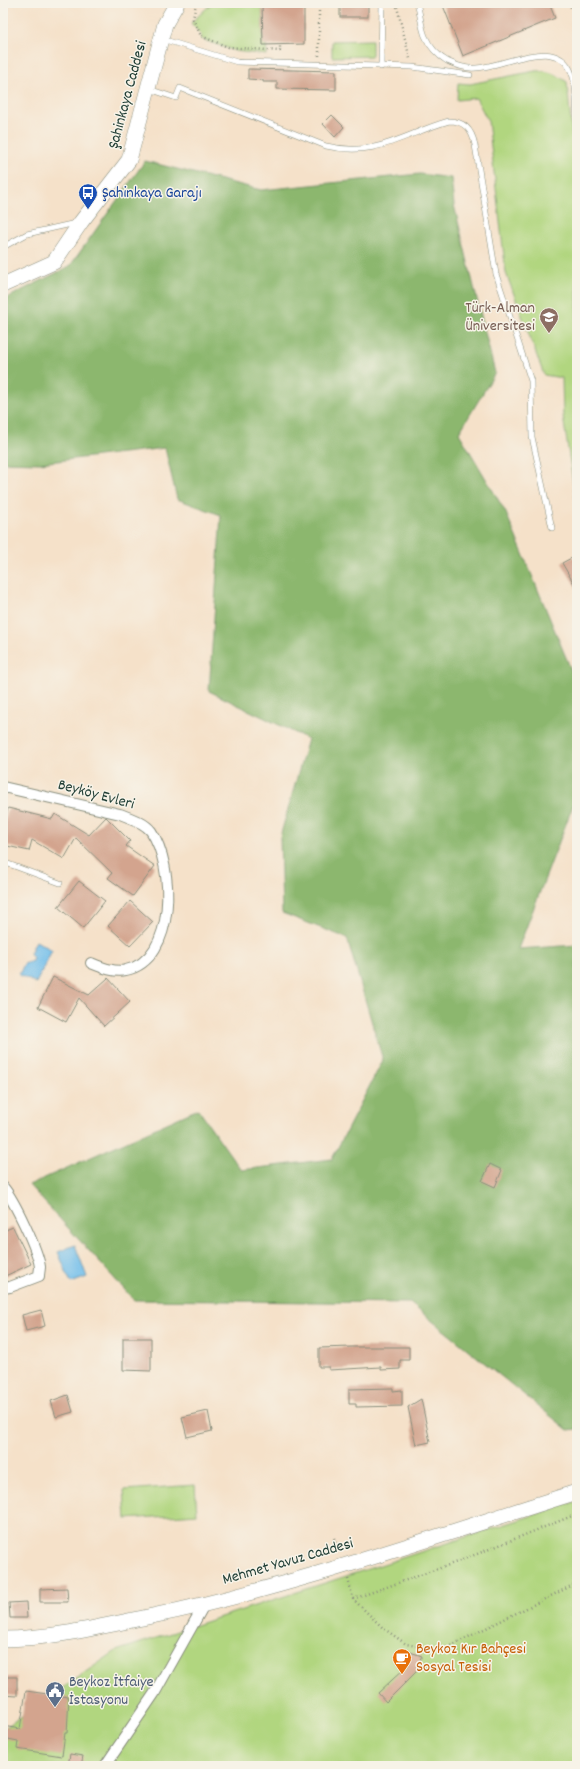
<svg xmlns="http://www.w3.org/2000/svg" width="580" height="1769" viewBox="0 0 580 1769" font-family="Dekko,sans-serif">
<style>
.green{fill:#b1d67f;stroke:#688a5a}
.forest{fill:#8cb76e;stroke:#567a51}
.water{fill:#71beeb;stroke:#487e90}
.building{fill:#d3a48e}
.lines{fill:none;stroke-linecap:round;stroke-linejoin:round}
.lane-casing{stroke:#8a8f7e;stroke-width:6}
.street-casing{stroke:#8a8f7e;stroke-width:12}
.secondary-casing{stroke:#8a8f7e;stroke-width:16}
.path{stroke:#8a8f7e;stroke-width:2.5;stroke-dasharray:1 3;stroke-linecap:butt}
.lane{stroke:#fff;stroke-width:5}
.street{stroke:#fff;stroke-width:10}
.secondary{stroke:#fff;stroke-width:15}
.labels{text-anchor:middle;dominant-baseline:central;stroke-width:3;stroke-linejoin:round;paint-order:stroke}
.street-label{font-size:16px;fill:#1f3d34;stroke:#f7f3e8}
.transit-label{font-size:16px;fill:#164399;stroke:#f7f3e8;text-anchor:start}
.education-label{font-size:16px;fill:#785e54;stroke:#f7f3e8;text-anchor:end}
.food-label{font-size:16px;fill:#c56008;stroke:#f7f3e8;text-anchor:start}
.service-label{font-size:16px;fill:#4e5e75;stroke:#f7f3e8;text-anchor:start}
</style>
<rect width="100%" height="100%" fill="#f7f3e8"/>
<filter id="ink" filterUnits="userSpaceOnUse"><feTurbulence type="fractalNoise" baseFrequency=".025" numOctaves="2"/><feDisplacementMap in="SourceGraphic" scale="8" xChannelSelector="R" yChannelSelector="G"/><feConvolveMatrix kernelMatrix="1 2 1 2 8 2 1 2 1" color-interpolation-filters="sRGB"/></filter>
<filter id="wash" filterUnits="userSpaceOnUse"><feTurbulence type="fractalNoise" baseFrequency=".012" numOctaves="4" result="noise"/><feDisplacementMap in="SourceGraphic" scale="16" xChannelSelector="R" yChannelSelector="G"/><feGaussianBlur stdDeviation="0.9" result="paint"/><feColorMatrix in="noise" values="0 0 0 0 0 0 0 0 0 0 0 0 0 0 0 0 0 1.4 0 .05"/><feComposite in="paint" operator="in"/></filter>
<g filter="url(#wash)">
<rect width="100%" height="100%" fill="#f5e1c9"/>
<g class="green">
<path d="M212,3H262L263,44H266L267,55L235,51L201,39V35L191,23Z"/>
<path d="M372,40V56L332,57V41Z"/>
<path d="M535,71C547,70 557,74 567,82L577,187V509L563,416L562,378L544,375L506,273L488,121L476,98L457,100L458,83L470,84Z"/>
<path d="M195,1485L197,1514L126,1519L124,1490Z"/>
<path d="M577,1501V1766H3V1729L116,1651Z"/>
</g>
<path class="forest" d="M145,161L261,190L420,174L451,178L454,205L495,373L459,433L506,513L577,684V795L518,949L577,945V1429L568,1430L410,1303L134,1300L29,1185L198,1109L241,1170L332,1159L383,1060L347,938L282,913L280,837L308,739L209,691L221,515L177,499L165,448L40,463L3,462V300L70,266Z"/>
<g class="water">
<path d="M36,941L52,950L36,983L19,975L24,964L32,961L33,958L30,953Z"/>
<path d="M75,1245L87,1277L71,1283L58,1252Z"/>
</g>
<g id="blocks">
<g class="building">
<path d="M262,3H304V44L263,45Z"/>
<rect x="340" y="3" width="28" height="14"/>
<path d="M442,3H549L555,18L463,56Z"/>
<path d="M248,69L336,71V90L277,89V82H263V80L248,79Z"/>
<path d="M332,115L344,127L335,137L323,124Z"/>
<path d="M577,555V589L562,563Z"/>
<path d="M8,808L52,819L55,814L89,835L106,817L130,841L126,846L155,866L133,896L108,878L112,873L76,838L64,859L32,840L29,851L3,845V827Z"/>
<path d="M79,881L105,901L83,928L58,907Z"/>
<path d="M130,901L153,922L130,946L108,926Z"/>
<path d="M53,977L89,995L108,978L130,1002L104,1026L79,998L66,1022L38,1007Z"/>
<path d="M490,1164L502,1170L495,1187L482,1181Z"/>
<path d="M13,1227L31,1264L3,1277V1231Z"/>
<path d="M41,1310L45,1326L26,1331L22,1315Z"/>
<path d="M123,1338H151V1371L123,1370Z"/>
<path d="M352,1347H409V1360H400V1369L381,1370V1367L329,1370V1367H319V1348Z"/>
<path d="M393,1388V1391L402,1390V1406L356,1407V1404H349V1389Z"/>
<path d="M68,1395L73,1412L56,1417L51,1401Z"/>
<path d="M421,1399L430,1442L416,1445L408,1407Z"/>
<path d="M208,1411L212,1431L187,1437L182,1417Z"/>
<path d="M67,1588L68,1602H40V1589Z"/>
<path d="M26,1602L27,1618H10L9,1603Z"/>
<path d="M410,1652L422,1656L416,1672L386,1702L378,1693L406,1667Z"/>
<path d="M3,1677H17V1696L3,1695Z"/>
<path d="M26,1691L69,1697L67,1733H65L62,1756L17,1749L18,1741L3,1738V1726L20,1729Z"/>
<path d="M70,1754L83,1756L81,1766H68Z"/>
</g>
</g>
</g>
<g filter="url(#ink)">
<use href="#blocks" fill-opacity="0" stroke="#8a8f7e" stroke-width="1"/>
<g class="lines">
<g class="lane-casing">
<g id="lane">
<path d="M417,3C420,13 421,26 425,36C429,46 438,56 447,61C456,65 465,69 476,68C505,67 558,34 572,74C577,86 576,107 577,120"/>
<path d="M162,39L237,62L412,67L470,75"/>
<path d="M381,67L382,3"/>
<path d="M149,89L176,98L180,88L326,146C377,158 403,134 449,121C465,121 472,130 475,145L496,274L531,381L532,437L552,528"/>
<path d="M3,247L27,234L76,223"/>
<path d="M3,862L60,883"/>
</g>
</g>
<g class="street-casing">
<g id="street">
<path d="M3,787L120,814C130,818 144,822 151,831C175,866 177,959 126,970C115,973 101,967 91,963"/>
<path d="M3,1187C14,1200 38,1250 40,1267C40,1269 39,1273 39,1276L10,1287L3,1288"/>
<path d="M105,1766L154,1694L204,1605"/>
</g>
</g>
<g class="secondary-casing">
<g id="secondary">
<path d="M3,285L54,262L81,222L129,160L165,24L177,3"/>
<path d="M3,1639C52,1639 103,1626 152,1616C296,1586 436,1536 577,1492"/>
</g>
</g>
<g class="path">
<path d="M196,3L193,19L201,36L228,47L280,51V44"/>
<path d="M319,3V56"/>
<path d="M396,3L410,59"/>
<path d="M569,3L577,21"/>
<path d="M334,1538L339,1553"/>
<path d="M348,1579L353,1599L383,1628L406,1644L426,1648H446L577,1583"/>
<path d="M353,1599L457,1562L577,1514"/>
</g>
<use href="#lane" class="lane"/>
<use href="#street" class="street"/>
<use href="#secondary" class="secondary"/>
</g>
</g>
<defs>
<g id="bus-pin" transform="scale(1)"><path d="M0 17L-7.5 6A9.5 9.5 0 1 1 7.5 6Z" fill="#1a4fb4" stroke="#f7f3e8"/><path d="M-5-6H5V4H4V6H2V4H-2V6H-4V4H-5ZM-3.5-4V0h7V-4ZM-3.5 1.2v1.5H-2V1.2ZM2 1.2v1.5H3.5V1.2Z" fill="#fff"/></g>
<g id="university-pin" transform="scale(1)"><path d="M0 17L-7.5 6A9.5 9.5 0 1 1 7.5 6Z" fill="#8d6e63" stroke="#f7f3e8"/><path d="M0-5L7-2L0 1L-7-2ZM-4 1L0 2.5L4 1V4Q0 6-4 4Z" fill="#fff"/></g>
<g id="cafe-pin" transform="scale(1)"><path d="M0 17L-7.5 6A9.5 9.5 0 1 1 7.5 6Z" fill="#e8710a" stroke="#f7f3e8"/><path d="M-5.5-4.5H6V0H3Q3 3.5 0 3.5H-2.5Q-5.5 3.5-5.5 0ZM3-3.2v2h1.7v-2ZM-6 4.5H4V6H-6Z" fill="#fff"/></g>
<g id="civic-pin" transform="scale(1)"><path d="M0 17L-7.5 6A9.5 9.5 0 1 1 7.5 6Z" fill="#5c6f8a" stroke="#f7f3e8"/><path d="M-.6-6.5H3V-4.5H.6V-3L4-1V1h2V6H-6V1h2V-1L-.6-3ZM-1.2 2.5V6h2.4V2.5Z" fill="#fff"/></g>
</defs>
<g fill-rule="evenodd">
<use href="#bus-pin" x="88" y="193"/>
<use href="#university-pin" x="549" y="317"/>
<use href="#cafe-pin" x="402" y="1658"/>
<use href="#civic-pin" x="55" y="1691"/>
</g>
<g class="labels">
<g class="street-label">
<text transform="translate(128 95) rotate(-75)">Şahinkaya Caddesi</text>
<text transform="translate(96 795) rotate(15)">Beyköy Evleri</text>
<text transform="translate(288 1562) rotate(-16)">Mehmet Yavuz Caddesi</text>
</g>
<g class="transit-label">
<text x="102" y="193">Şahinkaya Garajı</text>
</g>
<g class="education-label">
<text x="535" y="308">Türk-Alman<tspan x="535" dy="18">Üniversitesi</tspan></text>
</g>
<g class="food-label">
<text x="416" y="1649">Beykoz Kır Bahçesi<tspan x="416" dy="18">Sosyal Tesisi</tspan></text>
</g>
<g class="service-label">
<text x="69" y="1682">Beykoz İtfaiye<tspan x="69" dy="18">İstasyonu</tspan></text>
</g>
</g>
<rect width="580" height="1769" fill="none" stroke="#f7f3e8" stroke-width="16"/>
</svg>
